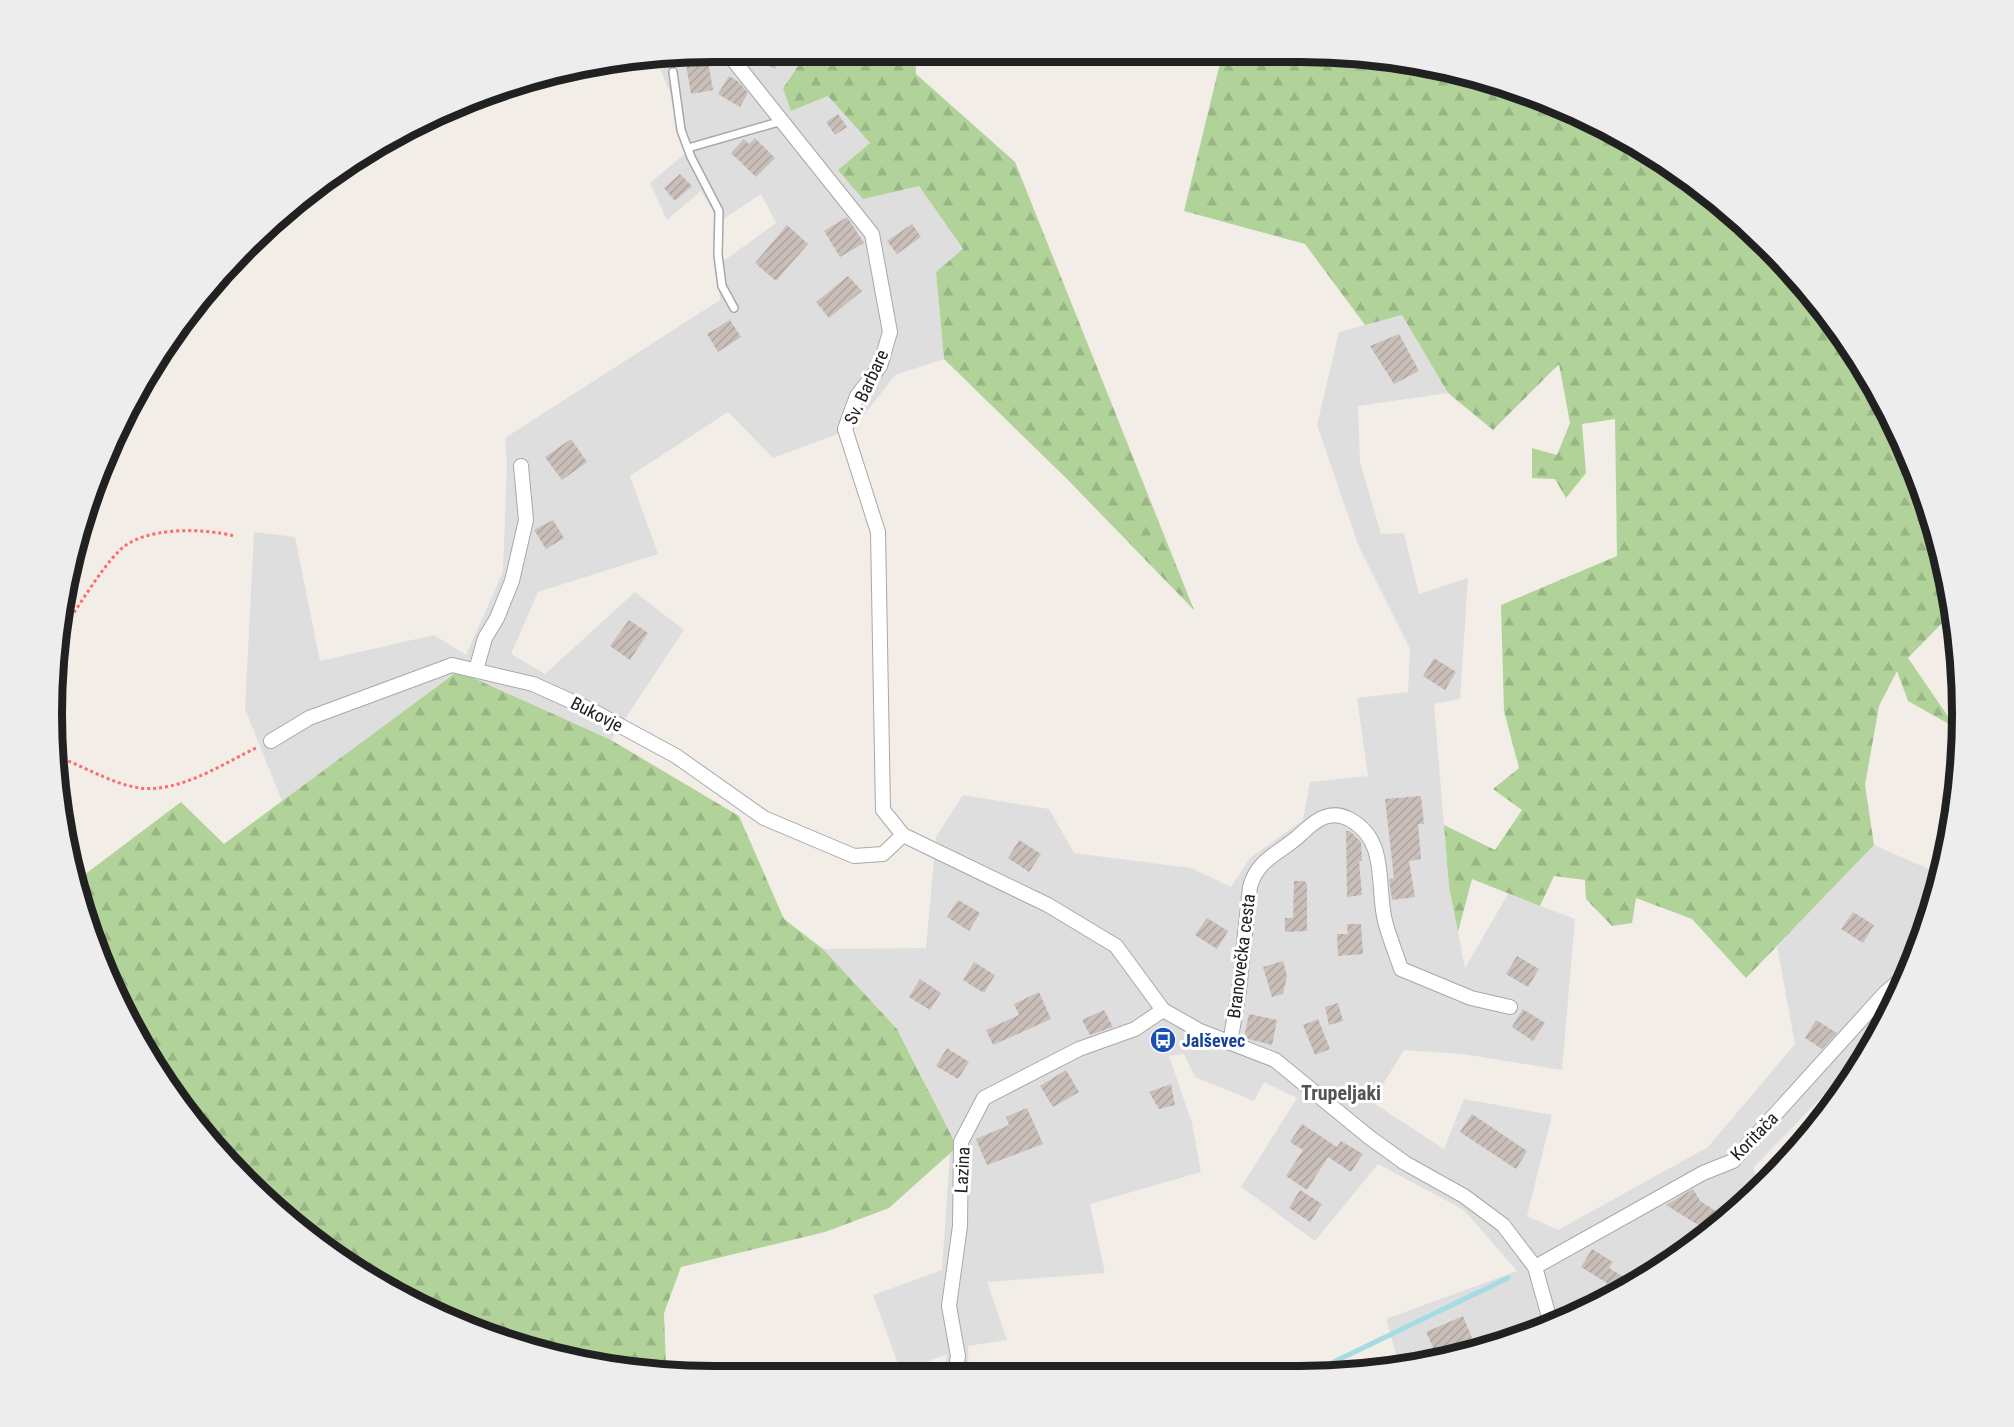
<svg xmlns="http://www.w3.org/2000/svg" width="2014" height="1427" viewBox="0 0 2014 1427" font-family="'Roboto Condensed',sans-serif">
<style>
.residential{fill:#dfdede}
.forest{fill:url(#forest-firs)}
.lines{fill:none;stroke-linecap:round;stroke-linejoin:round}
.stream{stroke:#a5dbe2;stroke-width:5}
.building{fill:url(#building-hatch)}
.lane-casing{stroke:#a8a8a8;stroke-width:10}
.street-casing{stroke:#a8a8a8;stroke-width:16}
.path{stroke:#ff6a6c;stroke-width:3;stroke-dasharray:3 3;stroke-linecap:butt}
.lane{stroke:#fff;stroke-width:7}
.street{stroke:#fff;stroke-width:14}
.labels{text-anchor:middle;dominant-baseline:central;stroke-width:6;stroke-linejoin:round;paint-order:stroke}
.street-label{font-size:18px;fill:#212121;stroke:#fff}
.transit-label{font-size:18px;font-weight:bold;fill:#164399;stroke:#fff;text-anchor:start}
.neighbourhood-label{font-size:20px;font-weight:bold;fill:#545454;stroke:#fff}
.rim{fill:none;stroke:#212121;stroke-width:8}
</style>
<defs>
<pattern id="forest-firs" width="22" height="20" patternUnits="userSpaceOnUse" patternTransform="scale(1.5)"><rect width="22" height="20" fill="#b1d399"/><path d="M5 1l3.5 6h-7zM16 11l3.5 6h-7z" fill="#98b584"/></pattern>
<pattern id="building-hatch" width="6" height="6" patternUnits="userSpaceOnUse" patternTransform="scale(1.5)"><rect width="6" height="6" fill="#cabeb9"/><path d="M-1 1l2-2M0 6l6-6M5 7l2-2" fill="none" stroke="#ada39f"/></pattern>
</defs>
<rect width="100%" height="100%" fill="#f2ede7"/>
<g class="residential">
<path d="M713,51H808L783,87L792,111L828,96L870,143L919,186L963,250L936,272L944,359L895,375L854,428L773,458L728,412L630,476L658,554L538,592L511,654L545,674L635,592L684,630L611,740L458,671L282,801L245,709L254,532L295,537L320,661L434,635L466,655L503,572L507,463L505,438L720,300L718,265L776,223L761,194L719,222L701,191L667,220L650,183L693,147L659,66L667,57Z"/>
<path d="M1402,315L1448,393L1358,406L1360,462L1381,534L1404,533L1419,594L1468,578L1460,699L1434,704L1449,887L1465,968L1508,894L1575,919L1562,1070L1463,1054L1404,1050L1372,1102L1444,1149L1464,1099L1552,1115L1527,1216L1558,1230L1708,1147L1795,1044L1777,946L1874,845L1942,875L1895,1006L1870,1047L1753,1168L1760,1187L1738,1211L1593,1308L1472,1353L1400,1368L1386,1319L1517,1271L1464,1210L1378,1164L1315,1241L1241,1187L1297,1098L1264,1082L1254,1101L1195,1077L1184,1054L1169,1056L1192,1123L1201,1172L1090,1204L1105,1273L987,1282L1007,1340L968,1346L969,1373H944L947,1354L901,1372L873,1295L942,1270L950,1153L926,1085L897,1029L823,949L926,948L936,837L963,795L1049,809L1074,853L1191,868L1231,887L1250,858L1303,820L1310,782L1368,776L1357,698L1408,692L1410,649L1359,547L1317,425L1339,332Z"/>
</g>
<g class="forest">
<path d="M808,51H915L916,74L1015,162L1194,610L1067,479L944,359L936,272L963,249L919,186L863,199L838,170L870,143L828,96L791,111L783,88Z"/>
<path d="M1223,51H1301L1430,64L1514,86L1631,140L1704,188L1798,276L1874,382L1928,500L1957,626L1946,619L1908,658L1956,728L1908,701L1897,671L1879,706L1865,785L1874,845L1746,978L1692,919L1636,898L1632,923L1612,926L1586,899L1585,880L1554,876L1540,906L1472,879L1458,932L1449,887L1444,825L1495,850L1522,810L1493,789L1519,768L1504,711L1501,605L1617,556L1615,419L1582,424L1586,473L1566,498L1555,479L1532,478V448L1557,455L1570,423L1559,364L1493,430L1448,393L1402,315L1365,325L1305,244L1184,211Z"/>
<path d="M458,671L611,740L739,816L784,919L823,949L897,1029L957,1147L889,1208L825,1232L681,1267L664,1313L666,1365L650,1371L542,1354L421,1308L310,1239L216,1151L119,1006L86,926L76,881L181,802L224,844Z"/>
</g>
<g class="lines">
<path class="stream" d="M1315,1371L1508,1278"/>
</g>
<g class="building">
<path d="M739,51H784L775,69Z"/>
<path d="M708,61L713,90L691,94L686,64Z"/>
<path d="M729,76L739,82L748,93L740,107L718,94Z"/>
<path d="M838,114L847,127L835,135L826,122Z"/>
<path d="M755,138L775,158L756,177L731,153L744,139L749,144Z"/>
<path d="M680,174L692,186L675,201L664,188Z"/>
<path d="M847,217L864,243L840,257L824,231Z"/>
<path d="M912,224L921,237L897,254L887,241Z"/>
<path d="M787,225L808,244L776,281L755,263Z"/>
<path d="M848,276L862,291L829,318L816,302Z"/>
<path d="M730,320L741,337L718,352L707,334Z"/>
<path d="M1399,334L1419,371L1394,384L1370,346Z"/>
<path d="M571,439L587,462L562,480L545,457Z"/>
<path d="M553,520L564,538L546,549L534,530Z"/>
<path d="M629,620L648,633L630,660L610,646Z"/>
<path d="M1434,658L1456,672L1445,690L1423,676Z"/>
<path d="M1421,796L1424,824H1418L1421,859L1409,861L1415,897L1392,900L1389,879L1394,878L1385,799Z"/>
<path d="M1346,831H1350L1361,842L1362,861H1359L1362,895L1347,897Z"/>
<path d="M1019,840L1041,854L1029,872L1008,858Z"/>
<path d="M1294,881H1304L1307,884V931L1285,932V918H1293Z"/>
<path d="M958,900L980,913L969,931L947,917Z"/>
<path d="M1853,912L1874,925L1863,943L1841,929Z"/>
<path d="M1207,918L1228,931L1217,949L1195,935Z"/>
<path d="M1347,924H1361L1363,954L1338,956L1337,934H1348Z"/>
<path d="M1517,956L1539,969L1528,987L1506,974Z"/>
<path d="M1283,961L1287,976L1283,994L1272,997L1263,967Z"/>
<path d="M974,962L995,975L984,993L963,980Z"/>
<path d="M920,979L941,993L930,1010L909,997Z"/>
<path d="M1039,992L1051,1019L993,1045L986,1030L1019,1015L1014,1004Z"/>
<path d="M1338,1003L1343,1021L1329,1025L1325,1007Z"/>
<path d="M1523,1009L1545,1023L1533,1041L1512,1027Z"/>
<path d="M1104,1010L1113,1027L1090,1035L1082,1020Z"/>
<path d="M1249,1014L1277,1020L1272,1045L1244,1038Z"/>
<path d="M1318,1019L1330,1049L1315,1055L1303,1025Z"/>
<path d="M1816,1020L1837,1033L1822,1049L1805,1038Z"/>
<path d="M947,1048L969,1062L958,1079L936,1066Z"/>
<path d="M1066,1070L1079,1092L1053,1107L1040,1086Z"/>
<path d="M1171,1084L1175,1105L1159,1109L1149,1092Z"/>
<path d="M1027,1108L1043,1144L987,1165L976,1139L1009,1125L1006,1117Z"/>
<path d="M1472,1114L1527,1151L1516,1169L1460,1132Z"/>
<path d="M1302,1124L1337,1147L1341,1141L1363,1154L1351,1172L1328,1157L1307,1190L1286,1176L1303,1150L1290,1142Z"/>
<path d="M1693,1189L1700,1201L1722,1215L1715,1226L1708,1231L1666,1205Z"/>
<path d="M1300,1190L1322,1204L1310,1222L1289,1208Z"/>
<path d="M1592,1249L1613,1262L1609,1268L1632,1282L1612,1295L1603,1289L1607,1283L1581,1267Z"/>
<path d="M1463,1316L1472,1338L1436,1354L1426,1332Z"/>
</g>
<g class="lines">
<g class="lane-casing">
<g id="lane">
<path d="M673,72L681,130L691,157L719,211L718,255L722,286L734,308"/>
<path d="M688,148L782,121"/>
</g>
</g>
<g class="street-casing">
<g id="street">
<path d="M726,51L872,234L890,332L880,366L857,396L845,429L878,532L883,810L903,835L1048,905L1116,946L1163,1010L1200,1031L1275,1060L1369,1137L1405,1163L1464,1196L1503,1225L1535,1267L1551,1324"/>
<path d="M476,670L485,638L497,618L512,581L526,520L521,466"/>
<path d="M271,741L309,718L452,665L533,684L593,711L676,756L764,818L854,856L883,854L903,835"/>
<path d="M1230,1043L1239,991L1250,887C1258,857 1282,853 1302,833C1316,820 1330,809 1349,819C1389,840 1376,885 1385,921C1389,937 1396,953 1401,969L1471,998L1510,1007"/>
<path d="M1535,1267L1703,1173L1733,1161L1885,993L1906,975"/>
<path d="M955,1373L958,1356L949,1306L960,1226L961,1142L984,1098L1079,1049L1135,1029L1163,1010"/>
</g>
</g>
<g class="path">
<path d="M57,637C76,612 98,572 119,551C143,526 204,528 234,536"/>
<path d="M57,757C85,766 111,784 140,788C180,793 224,763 258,747"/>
</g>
<use href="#lane" class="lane"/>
<use href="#street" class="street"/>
</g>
<defs>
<g id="bus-disc" transform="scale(1.35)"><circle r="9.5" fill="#1a4fb4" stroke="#fff"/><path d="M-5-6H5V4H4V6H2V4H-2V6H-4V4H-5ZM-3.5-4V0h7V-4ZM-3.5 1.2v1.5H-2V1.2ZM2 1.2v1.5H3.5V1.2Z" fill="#fff"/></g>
</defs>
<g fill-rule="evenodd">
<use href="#bus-disc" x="1163" y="1040"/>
</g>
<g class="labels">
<g class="street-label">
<text transform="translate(866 387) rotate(-65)">Sv. Barbare</text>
<text transform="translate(597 714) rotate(27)">Bukovje</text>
<text transform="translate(1241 956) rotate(-83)">Branovečka cesta</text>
<text transform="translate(1754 1136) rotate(-46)">Koritača</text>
<text transform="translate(962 1170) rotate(-87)">Lazina</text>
</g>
<g class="transit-label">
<text x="1182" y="1040">Jalševec</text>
</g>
<g class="neighbourhood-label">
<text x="1341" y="1093">Trupeljaki</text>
</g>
</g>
<path d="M0 0H2014V1427H0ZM714 62H1300A652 652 0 0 1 1952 714V714A652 652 0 0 1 1300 1366H714A652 652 0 0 1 62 714V714A652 652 0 0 1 714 62Z" fill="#ededed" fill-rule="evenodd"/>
<path class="rim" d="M714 62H1300A652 652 0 0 1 1952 714V714A652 652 0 0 1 1300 1366H714A652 652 0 0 1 62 714V714A652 652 0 0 1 714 62Z"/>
</svg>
